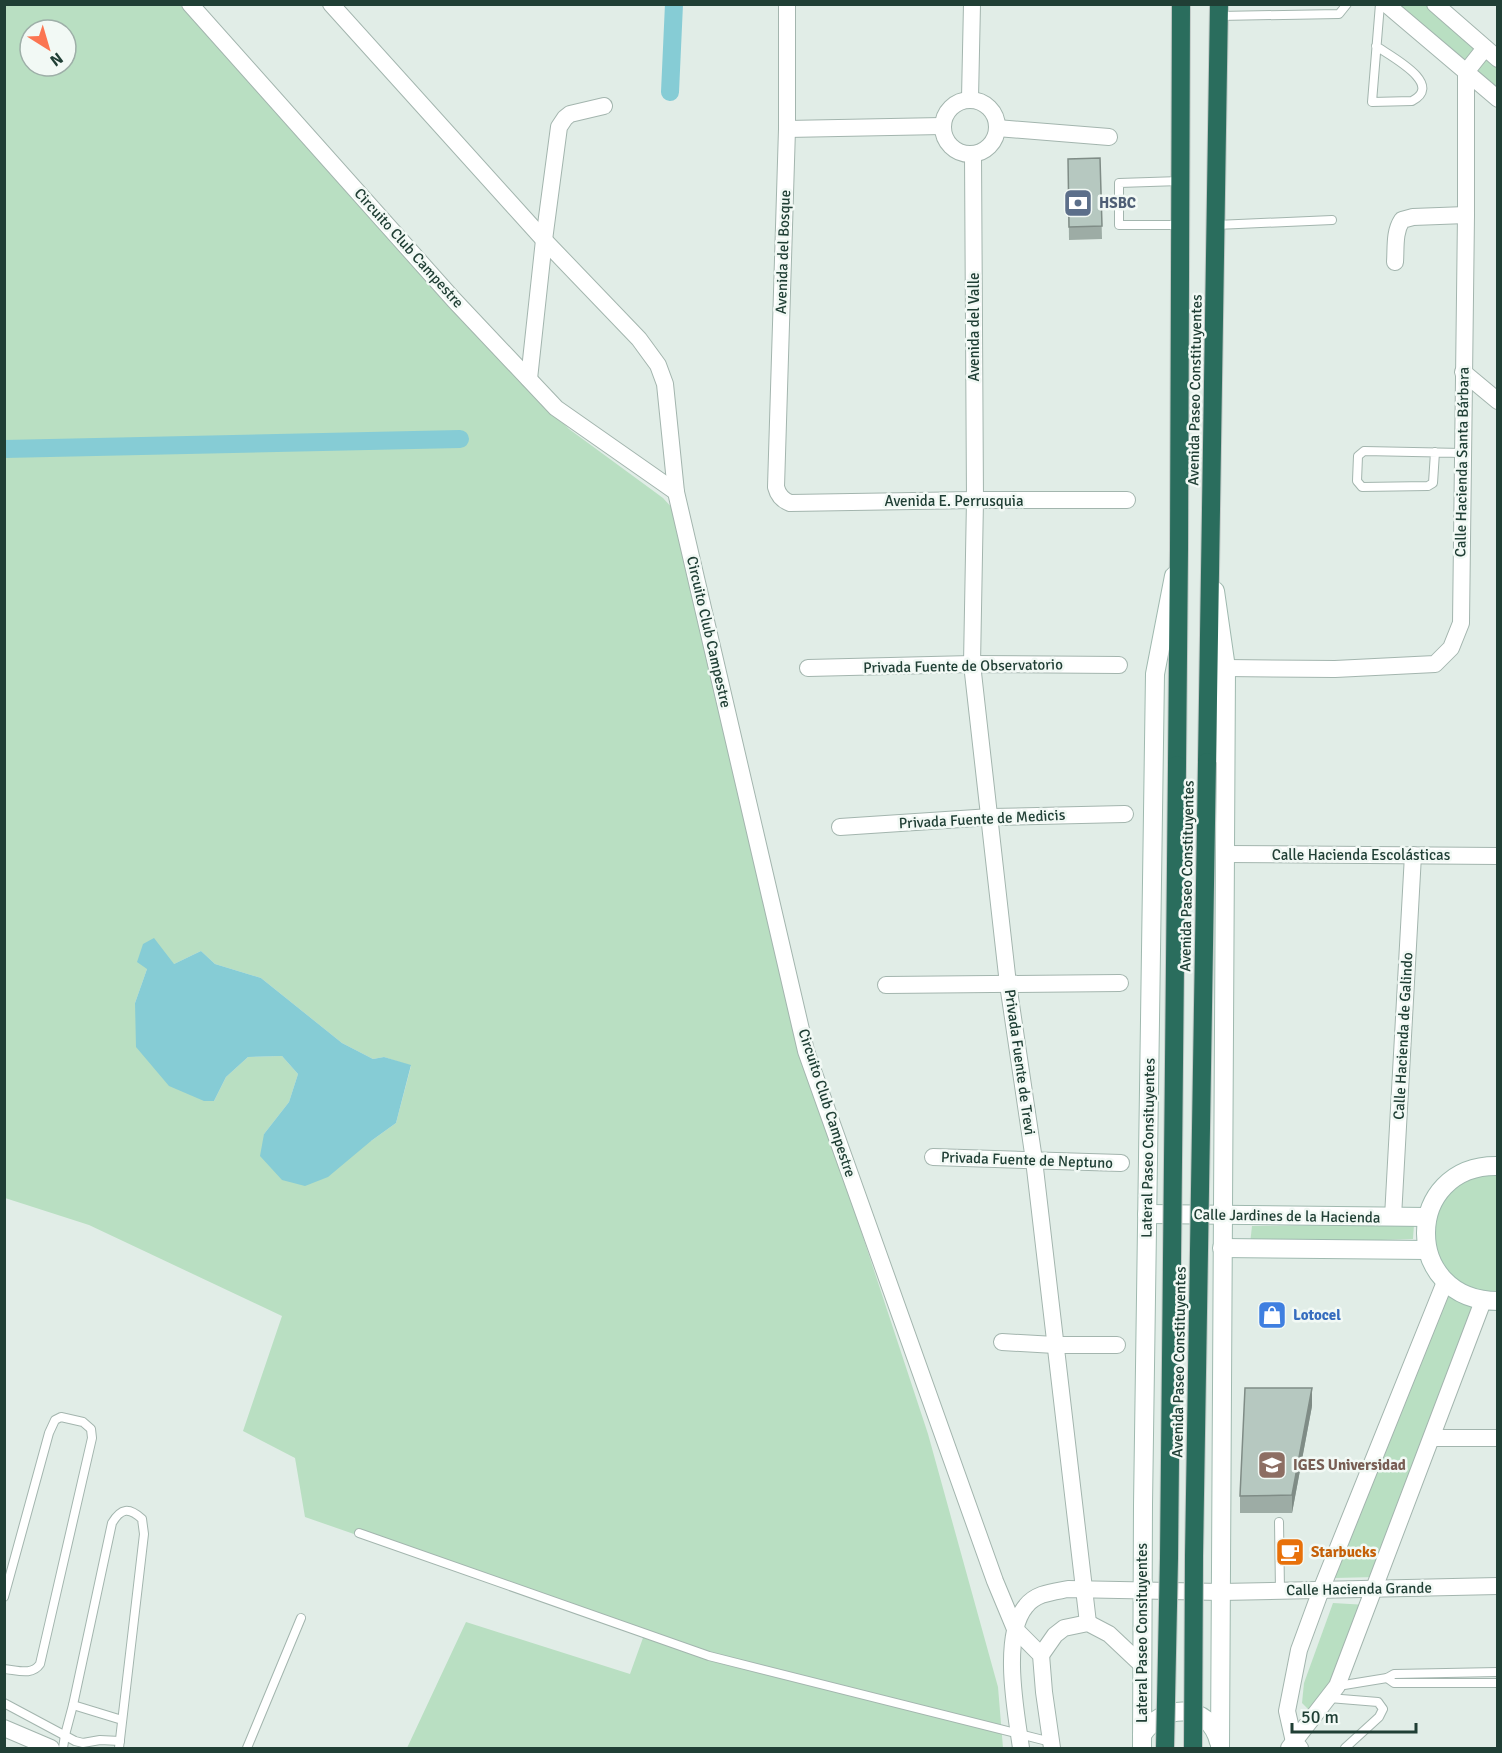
<svg xmlns="http://www.w3.org/2000/svg" width="1502" height="1753" viewBox="0 0 1502 1753" font-family="Signika,sans-serif">
<style>
.green{fill:#b9dfc2;fill-rule:evenodd}
.water{fill:#86ccd5}
.lines{fill:none;stroke-linecap:round;stroke-linejoin:round}
.canal{stroke:#86ccd5;stroke-width:18}
.lane-casing{stroke:#a3b5ae;stroke-width:10}
.street-casing{stroke:#a3b5ae;stroke-width:18}
.secondary-casing{stroke:#9fb9af;stroke-width:20}
.highway-casing{stroke:#c1c9c6;stroke-width:20}
.lane{stroke:#fff;stroke-width:8}
.street{stroke:#fff;stroke-width:16}
.secondary{stroke:#fff;stroke-width:18}
.highway{stroke:#2a6d5d;stroke-width:18}
.highway-bridge-casing{stroke:#c1c9c6;stroke-width:20;stroke-linecap:butt}
.highway-bridge{stroke:#2a6d5d;stroke-width:18}
.wall{fill:#9daca5}
.shaded-wall{fill:#7f8c86}
.building{fill:#b6c8c0;stroke:#7f8c86;stroke-width:1.5}
.labels{text-anchor:middle;dominant-baseline:central;stroke-width:5;stroke-linejoin:round;paint-order:stroke}
.service-label{font-size:15px;font-weight:bold;fill:#4e5e75;stroke:#f2f9f5;text-anchor:start}
.street-label{font-size:15px;fill:#203f35;stroke:#f2f9f5}
.shop-label{font-size:15px;font-weight:bold;fill:#366cbe;stroke:#f2f9f5;text-anchor:start}
.education-label{font-size:15px;font-weight:bold;fill:#785e54;stroke:#f2f9f5;text-anchor:start}
.food-label{font-size:15px;font-weight:bold;fill:#c56008;stroke:#f2f9f5;text-anchor:start}
</style>
<rect width="100%" height="100%" fill="#e1ede7"/>
<g class="green">
<path d="M4,5H180L373,218L451,307L569,429L663,498L675,511L802,1052L928,1434L998,1687L1003,1748H407L466,1622L630,1674L644,1635L305,1517L295,1458L243,1431L282,1316L89,1225L5,1198ZM30,30H66V66H30ZM201,951L215,964L261,978L342,1043L373,1059L384,1057L411,1066L396,1123L371,1141L264,1134L289,1102L298,1074L282,1056L248,1057L226,1077L214,1101L135,1003L147,969L174,964Z"/>
<path d="M1395,5H1426L1497,66V92Z"/>
<path d="M1497,1167V1301L1439,1275L1431,1206L1473,1169Z"/>
<path d="M1414,1224L1413,1239L1250,1244L1252,1226Z"/>
<path d="M1446,1289L1477,1307L1376,1577L1334,1578Z"/>
<path d="M1333,1603L1367,1605L1333,1684L1311,1712L1302,1703L1304,1683Z"/>
</g>
<path class="water" d="M154,938L174,964L201,951L215,964L261,978L342,1043L373,1059L384,1057L411,1065L396,1123L371,1141L328,1177L305,1186L282,1180L260,1156L264,1134L289,1102L298,1074L282,1056L248,1057L226,1077L214,1101H204L169,1086L136,1047L135,1003L147,969L137,962L143,944Z"/>
<g class="lines">
<g class="canal">
<path d="M670,92L674,4"/>
<path d="M4,449L460,439"/>
</g>
<g class="lane-casing">
<g id="lane">
<path d="M1219,16L1339,14L1347,4"/>
<path d="M1376,46C1390,56 1445,84 1412,101L1372,102L1380,4"/>
<path d="M1180,225H1119V183L1180,181"/>
<path d="M1216,225L1332,220"/>
<path d="M1435,452L1433,483L1428,486L1362,487L1357,481L1358,456L1364,451L1462,453"/>
<path d="M1279,1522L1280,1591"/>
<path d="M359,1533L709,1656L1051,1742"/>
<path d="M4,1597L49,1433L55,1420L61,1417L83,1422L91,1429L92,1438L40,1664C32,1676 17,1670 4,1669"/>
<path d="M1387,1678L1394,1683H1498"/>
<path d="M1338,1686L1387,1678L1394,1674L1498,1672"/>
<path d="M1329,1698L1378,1702L1383,1709L1379,1717L1345,1748"/>
<path d="M4,1703L75,1741L83,1743L100,1740L120,1741"/>
<path d="M73,1705L122,1720"/>
<path d="M63,1748L65,1735L73,1705L112,1523C121,1508 129,1507 142,1519L144,1534L119,1748"/>
<path d="M247,1748L301,1618"/>
</g>
</g>
<g class="street-casing">
<g id="street">
<path d="M190,4L454,300L556,408L676,492"/>
<path d="M331,4L544,240L639,339L658,365L665,384L676,492L806,1051L995,1581L1015,1629L1041,1655L1044,1692L1052,1748"/>
<path d="M787,4V129L776,487C778,495 782,500 790,503L975,500H1127"/>
<path d="M1386,4L1498,99"/>
<path d="M1435,4L1498,59"/>
<path d="M970,98L972,4"/>
<circle cx="970" cy="127" r="27"/>
<path d="M997,128L1109,137"/>
<path d="M787,129L942,126"/>
<path d="M973,154L975,500L972,664L1008,984L1034,1160L1088,1623"/>
<path d="M1395,262C1396,248 1394,232 1402,220L1413,217L1466,215"/>
<path d="M1463,372L1498,401"/>
<path d="M529,379L544,240L559,127L565,118L570,114L604,106"/>
<path d="M808,668L972,664L1119,665"/>
<path d="M1226,668L1335,669L1435,664L1451,648L1461,623L1466,215V72L1485,48"/>
<path d="M840,827L991,817L1125,814"/>
<path d="M1225,854L1498,856"/>
<path d="M886,985L1120,983"/>
<path d="M933,1157L1121,1163"/>
<path d="M1393,1217L1413,855"/>
<path d="M1002,1342L1055,1345H1117"/>
<path d="M1433,1438H1498"/>
<path d="M1041,1655L1055,1635L1064,1628L1088,1623L1109,1634L1143,1666"/>
<path d="M4,1728L51,1748"/>
<path d="M1021,1748C1016,1712 1001,1636 1026,1606C1036,1593 1053,1592 1068,1589L1221,1592L1498,1586"/>
<path d="M1289,1748L1337,1686L1483,1301"/>
<path d="M1300,1748L1294,1742L1287,1711L1299,1650L1321,1590L1445,1282"/>
</g>
</g>
<g class="secondary-casing">
<g id="secondary">
<path d="M1215,591L1226,668L1220,1748"/>
<path d="M1498,1166C1403,1164 1401,1301 1498,1301"/>
<path d="M1147,1214L1427,1217"/>
<path d="M1222,1248L1427,1250"/>
<path d="M1142,1735C1162,1703 1209,1702 1219,1742"/>
<path d="M1142,1748L1143,1505L1155,674L1174,576"/>
</g>
</g>
<g class="highway-casing">
<g id="highway">
<path d="M1207,762L1219,4"/>
<path d="M1177,765L1179,549L1181,4"/>
</g>
</g>
<use href="#lane" class="lane"/>
<use href="#street" class="street"/>
<use href="#secondary" class="secondary"/>
<use href="#highway" class="highway"/>
<g class="highway-bridge-casing">
<g id="highway-bridge">
<path d="M1165,1748L1169,1558L1177,765"/>
<path d="M1193,1748L1194,1556L1207,762"/>
</g>
</g>
<use href="#highway-bridge" class="highway-bridge"/>
</g>
<g class="wall">
<path d="M1100,158L1102,239L1069,240L1068,159Z"/>
<path d="M1312,1406L1292,1513H1240V1496Z"/>
</g>
<path class="shaded-wall" d="M1312,1388V1406L1292,1513V1495Z"/>
<g class="building">
<path d="M1100,158L1102,226L1069,227L1068,159Z"/>
<path d="M1245,1388H1312L1292,1495L1240,1496Z"/>
</g>
<defs>
<g id="bank-square" transform="scale(1.5)"><rect x="-9" y="-9" width="18" height="18" rx="4" fill="#5c6f8a" stroke="#f2f9f5"/><path d="M-6-4H6V4H-6ZM0-2.3a2.3 2.3 0 1 0 0 4.6a2.3 2.3 0 1 0 0-4.6Z" fill="#fff"/></g>
<g id="shop-square" transform="scale(1.5)"><rect x="-9" y="-9" width="18" height="18" rx="4" fill="#3f7fe0" stroke="#f2f9f5"/><path d="M-5-2.5h2.3a2.7 3.5 0 0 1 5.4 0H5L5.5 6h-11ZM-1.5-2.5h3a1.5 2.3 0 0 0-3 0Z" fill="#fff"/></g>
<g id="school-square" transform="scale(1.5)"><rect x="-9" y="-9" width="18" height="18" rx="4" fill="#8d6e63" stroke="#f2f9f5"/><path d="M0-5L7-2L0 1L-7-2ZM-4 1L0 2.5L4 1V4Q0 6-4 4Z" fill="#fff"/></g>
<g id="cafe-square" transform="scale(1.5)"><rect x="-9" y="-9" width="18" height="18" rx="4" fill="#e8710a" stroke="#f2f9f5"/><path d="M-5.5-4.5H6V0H3Q3 3.5 0 3.5H-2.5Q-5.5 3.5-5.5 0ZM3-3.2v2h1.7v-2ZM-6 4.5H4V6H-6Z" fill="#fff"/></g>
</defs>
<g fill-rule="evenodd">
<use href="#bank-square" x="1078" y="203"/>
<use href="#shop-square" x="1272" y="1315"/>
<use href="#school-square" x="1272" y="1465"/>
<use href="#cafe-square" x="1290" y="1552"/>
</g>
<g class="labels">
<g class="service-label">
<text x="1099" y="203">HSBC</text>
</g>
<g class="street-label">
<text transform="translate(409 248) rotate(48)">Circuito Club Campestre</text>
<text transform="translate(783 252) rotate(-88)">Avenida del Bosque</text>
<text transform="translate(974 327) rotate(-90)">Avenida del Valle</text>
<text transform="translate(1195 390) rotate(-89)">Avenida Paseo Constituyentes</text>
<text transform="translate(1462 462) rotate(-89)">Calle Hacienda Santa Bárbara</text>
<text x="954" y="501">Avenida E. Perrusquia</text>
<text transform="translate(709 632) rotate(77)">Circuito Club Campestre</text>
<text transform="translate(963 666) rotate(-1)">Privada Fuente de Observatorio</text>
<text transform="translate(982 819) rotate(-3)">Privada Fuente de Medicis</text>
<text x="1361" y="855">Calle Hacienda Escolásticas</text>
<text transform="translate(1187 876) rotate(-89)">Avenida Paseo Constituyentes</text>
<text transform="translate(1403 1036) rotate(-87)">Calle Hacienda de Galindo</text>
<text transform="translate(1020 1062) rotate(82)">Privada Fuente de Trevi</text>
<text transform="translate(827 1103) rotate(72)">Circuito Club Campestre</text>
<text transform="translate(1148 1148) rotate(-89)">Lateral Paseo Consituyentes</text>
<text transform="translate(1027 1160) rotate(2)">Privada Fuente de Neptuno</text>
<text transform="translate(1287 1216) rotate(1)">Calle Jardines de la Hacienda</text>
<text transform="translate(1179 1362) rotate(-89)">Avenida Paseo Constituyentes</text>
<text transform="translate(1359 1589) rotate(-1)">Calle Hacienda Grande</text>
<text transform="translate(1142 1633) rotate(-90)">Lateral Paseo Consituyentes</text>
</g>
<g class="shop-label">
<text x="1293" y="1315">Lotocel</text>
</g>
<g class="education-label">
<text x="1293" y="1465">IGES Universidad</text>
</g>
<g class="food-label">
<text x="1311" y="1552">Starbucks</text>
</g>
</g>
<rect width="1502" height="1753" fill="none" stroke="#203f35" stroke-width="12"/>
<g transform="translate(48 48) rotate(143)"><circle r="28" fill="#f2f9f5" stroke="#9eafa8" stroke-width="1.5"/>
<path d="M0-4.5L10 22L0 15L-10 22Z" fill="#fb7552"/>
<text y="-9" font-size="16" font-weight="bold" text-anchor="middle" fill="#203f35">N</text>
</g>
<path d="M1292 1723v9h124v-9" fill="none" stroke="#203f35" stroke-width="3"/>
<text x="1301" y="1723" font-size="18" fill="#203f35" stroke="#f2f9f5" stroke-width="4.5" paint-order="stroke">50 m</text>
</svg>
